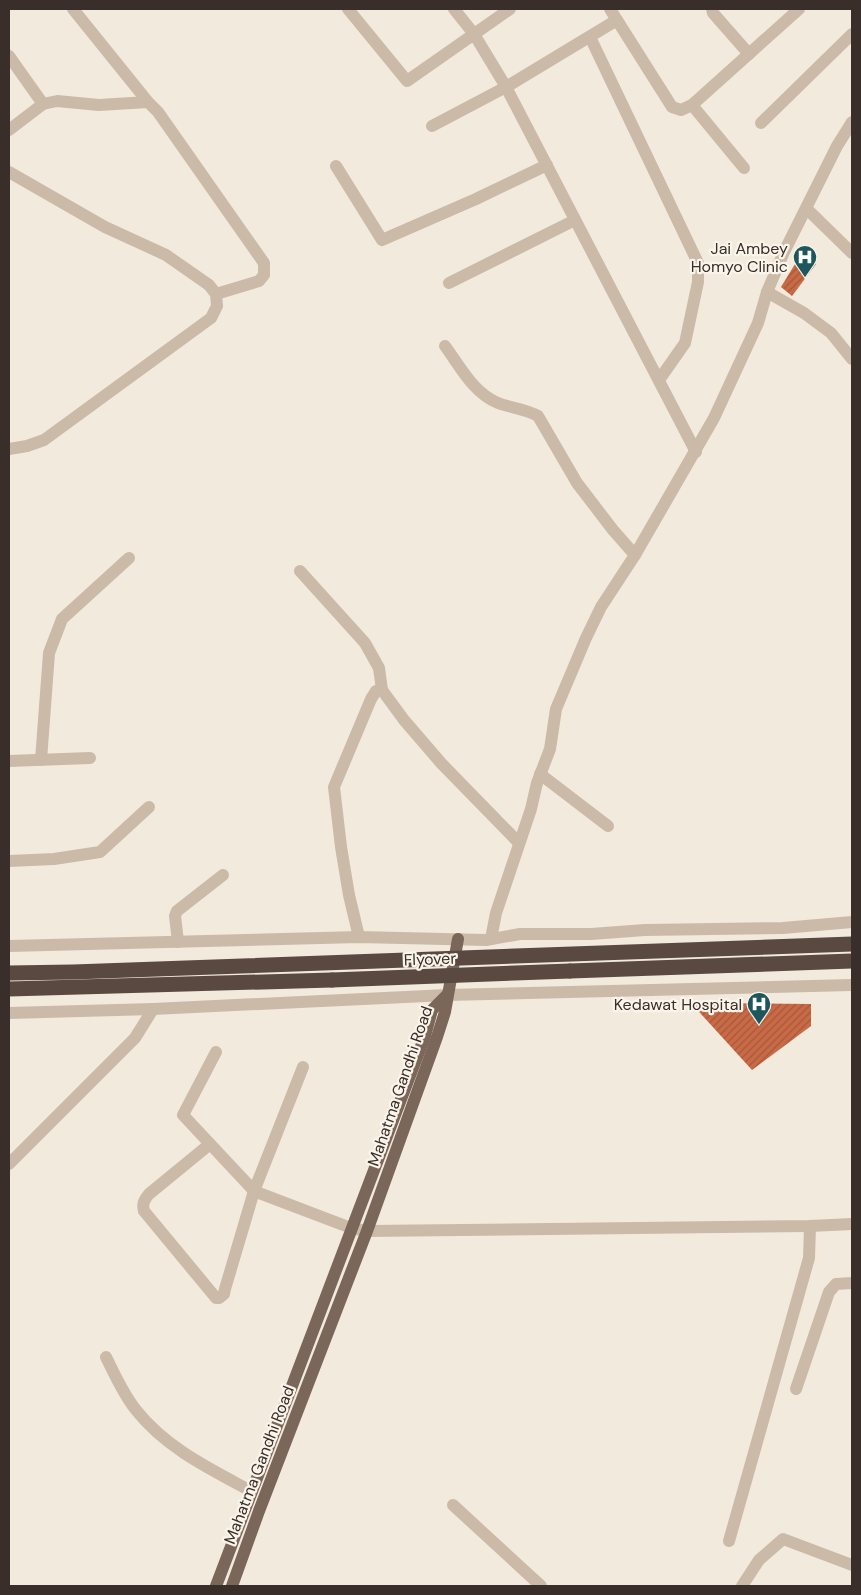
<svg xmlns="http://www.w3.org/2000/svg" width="861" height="1595" viewBox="0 0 861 1595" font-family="'DM Sans',sans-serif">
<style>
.building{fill:url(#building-hatch)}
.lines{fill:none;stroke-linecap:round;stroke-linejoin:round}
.minor{stroke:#ccbaa9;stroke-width:12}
.major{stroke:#7b665a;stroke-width:12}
.highway{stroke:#5a4940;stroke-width:15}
.highway-bridge{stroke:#5a4940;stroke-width:15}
.labels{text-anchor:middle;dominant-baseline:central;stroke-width:4.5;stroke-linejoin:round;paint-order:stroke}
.poi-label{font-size:16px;fill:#392e29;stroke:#faf4ea;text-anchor:end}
.street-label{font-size:16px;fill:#392e29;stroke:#faf4ea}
</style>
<defs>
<pattern id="building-hatch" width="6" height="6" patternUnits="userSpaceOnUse" patternTransform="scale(1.25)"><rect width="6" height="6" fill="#c96a46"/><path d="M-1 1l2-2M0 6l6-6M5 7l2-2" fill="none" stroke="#a4583a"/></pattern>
</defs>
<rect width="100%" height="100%" fill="#f3eade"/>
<g class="building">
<path d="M803,251L816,264L792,296L781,287Z"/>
<path d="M691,1003L811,1004V1026L752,1070Z"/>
</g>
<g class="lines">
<g class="minor">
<path d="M73,9L148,102"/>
<path d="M348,9L407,81L510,9"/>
<path d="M454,9L474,34L506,87L696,452"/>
<path d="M610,9L672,107L681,110L692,105L799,9"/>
<path d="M712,9L713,13L749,54"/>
<path d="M590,37L698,263V282L685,343L659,380"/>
<path d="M9,56L43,104L9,130"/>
<path d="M43,104L57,101L99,105L148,102L158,112L264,263V275L259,281L216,294"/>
<path d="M692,105L744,168"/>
<path d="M761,123L852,34"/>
<path d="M432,126L506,87L617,20"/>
<path d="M336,166L382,240L476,199L547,165"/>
<path d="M9,172L105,227L166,255L209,285L216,294L217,306L211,318L44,440L27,446L9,449"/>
<path d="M807,209L852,253"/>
<path d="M449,283L575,220"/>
<path d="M767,292L804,313L831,333L852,359"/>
<path d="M445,346C460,366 473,393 498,403C511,408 526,409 538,416L577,483L613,530L635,555"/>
<path d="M300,571L365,643L379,668L382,690"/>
<path d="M41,760L49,653L62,619L129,558"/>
<path d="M9,761L90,758"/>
<path d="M540,774L608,826"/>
<path d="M9,861L54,859L100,852L149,807"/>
<path d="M359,937L349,895L341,847L334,787L371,699L376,691L382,690L404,720L441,763L519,843"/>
<path d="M491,939L496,913L531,809L537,783L550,749L556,709L586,638L601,607L635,555L714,418L758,323L767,292L784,252L837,146L852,122"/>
<path d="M178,942L175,916L177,911L223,875"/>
<path d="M9,946L359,937L486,940L520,934H591L645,930L783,928L852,922"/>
<path d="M9,1013L153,1009L447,995L852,985"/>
<path d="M216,1052L183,1115L254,1191L351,1228L367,1231L810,1226L852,1224"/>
<path d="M210,1144L149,1194C144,1200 142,1204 144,1211L216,1298H219L224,1294L225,1289L254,1191L303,1067"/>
<path d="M9,1164L135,1038L153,1009"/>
<path d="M106,1357C115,1375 123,1394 136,1410C166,1448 210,1469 251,1491"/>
<path d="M796,1389L829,1292L836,1284L852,1283"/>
<path d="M453,1505L541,1586"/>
<path d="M729,1541L809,1258L810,1226"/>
<path d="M742,1586L759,1560L783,1539L852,1565"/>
</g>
<g class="major">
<path d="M216,1586L425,1036L432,1010L447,995"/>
<path d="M232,1586L259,1511L367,1231L437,1037L445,1012L458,939"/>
</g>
<g class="highway">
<path d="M570,971L852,961"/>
<path d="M9,973L73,972L852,944"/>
<path d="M9,989L332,980"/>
</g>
<path class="highway-bridge" d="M332,980L570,971"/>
</g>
<defs>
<g id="hospital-pin" transform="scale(1.25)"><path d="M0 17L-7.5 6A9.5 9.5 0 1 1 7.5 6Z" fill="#1d565c" stroke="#faf4ea"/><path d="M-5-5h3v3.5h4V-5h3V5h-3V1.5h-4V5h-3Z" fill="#fff"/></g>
</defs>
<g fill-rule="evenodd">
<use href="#hospital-pin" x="805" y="257"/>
<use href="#hospital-pin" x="759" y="1004"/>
</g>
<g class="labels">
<g class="poi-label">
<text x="788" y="248">Jai Ambey<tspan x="788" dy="18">Homyo Clinic</tspan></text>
<text x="742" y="1004">Kedawat Hospital</text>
</g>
<g class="street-label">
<text transform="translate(430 959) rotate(-2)">Flyover</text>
<text transform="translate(400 1086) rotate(-71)">Mahatma Gandhi Road</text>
<text transform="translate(259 1465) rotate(-69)">Mahatma Gandhi Road</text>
</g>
</g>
<rect width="861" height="1595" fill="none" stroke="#392e29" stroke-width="20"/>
</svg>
